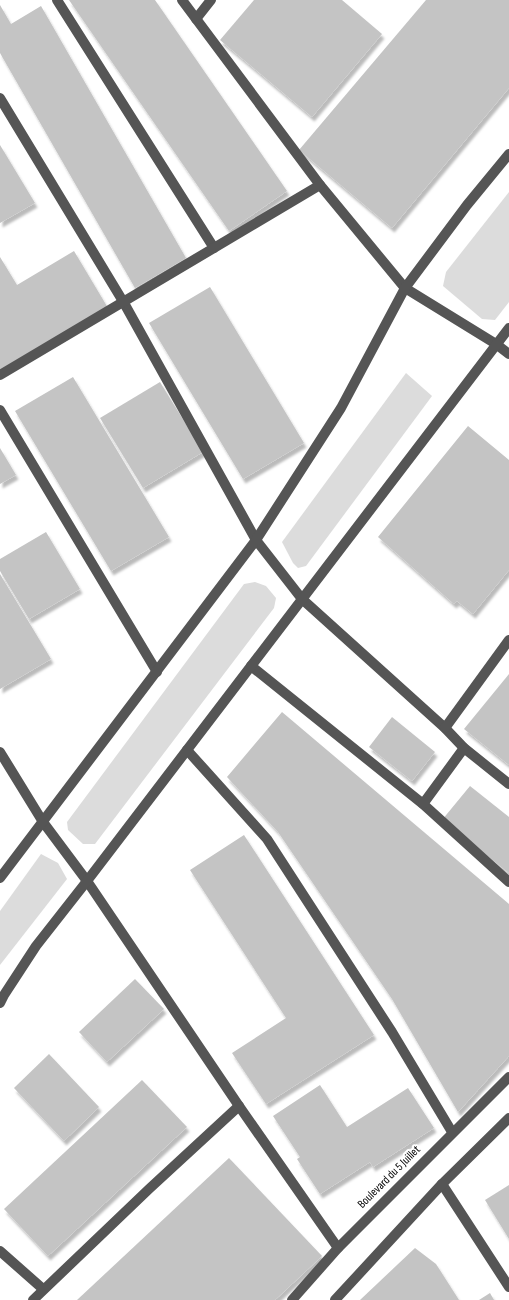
<svg xmlns="http://www.w3.org/2000/svg" width="509" height="1300" viewBox="0 0 509 1300" font-family="'Sofia Sans Condensed',sans-serif">
<style>
.green{fill:#dcdcdc}
.building{fill:#c4c4c4;filter:url(#shadow)}
.lines{fill:none;stroke-linecap:round;stroke-linejoin:round}
.minor{stroke:#555;stroke-width:10}
.labels{text-anchor:middle;dominant-baseline:central;stroke-width:4;stroke-linejoin:round;paint-order:stroke}
.street-label{font-size:12px;fill:#000;stroke:#fff}
</style>
<defs>
<filter id="shadow"><feDropShadow dx="2.5" dy="4.5" stdDeviation="1" flood-color="#0004"/></filter>
</defs>
<rect width="100%" height="100%" fill="#fff"/>
<g class="green">
<path d="M509,192V302L495,320L482,319L443,286L446,272Z"/>
<path d="M406,373L432,396L306,566L298,568L293,563L282,542Z"/>
<path d="M255,582L266,586L276,598L274,608L95,844H83L68,830L67,822L244,584Z"/>
<path d="M41,854L58,863L67,879L0,965V911Z"/>
</g>
<g class="building">
<path d="M69,0H155L287,191L229,231Z"/>
<path d="M254,0H342L382,34L312,117L220,40Z"/>
<path d="M426,0H509V88L392,228L299,150Z"/>
<path d="M0,5L11,24L41,6L186,258L135,288L0,53Z"/>
<path d="M0,145L35,203L0,223Z"/>
<path d="M74,251L108,308L0,372V257L17,285Z"/>
<path d="M210,287L304,443L243,479L149,323Z"/>
<path d="M73,377L169,537L111,571L15,411Z"/>
<path d="M160,382L203,452L143,488L100,418Z"/>
<path d="M468,426L509,460V570L473,614L457,601L454,604L378,537Z"/>
<path d="M0,448L16,475L0,484Z"/>
<path d="M46,532L80,589L29,619L0,571V559Z"/>
<path d="M0,574L51,659L0,689Z"/>
<path d="M509,674V765L464,729Z"/>
<path d="M282,712L509,904V1056L458,1112L392,999L278,832L227,777Z"/>
<path d="M392,717L435,752L412,781L369,747Z"/>
<path d="M470,786L509,817V873L442,820Z"/>
<path d="M244,835L374,1035L266,1104L232,1053L286,1018L190,870Z"/>
<path d="M135,979L164,1009L107,1062L79,1032Z"/>
<path d="M49,1054L99,1107L64,1141L14,1088Z"/>
<path d="M142,1080L187,1127L48,1256L4,1209Z"/>
<path d="M320,1085L347,1127L408,1088L434,1128L373,1167L370,1162L320,1194L297,1159L300,1157L273,1116Z"/>
<path d="M229,1158L322,1256L275,1300H77Z"/>
<path d="M509,1185V1239L485,1200Z"/>
<path d="M415,1248L436,1264L459,1300H360Z"/>
<path d="M490,1293L494,1300H479Z"/>
</g>
<g class="lines">
<g class="minor">
<path d="M57,0L214,248"/>
<path d="M182,0L320,185L405,288L496,344L509,354"/>
<path d="M196,19L211,0"/>
<path d="M0,98L124,303L256,540L302,599L445,728L464,748L509,784"/>
<path d="M0,375L320,185"/>
<path d="M0,410L157,672"/>
<path d="M251,666L423,804L509,882"/>
<path d="M445,728L509,640"/>
<path d="M187,750L267,839L392,1032L452,1132"/>
<path d="M0,752L43,822L87,881L239,1106L338,1248"/>
<path d="M423,804L464,748"/>
<path d="M0,878L256,540L341,408L405,288L467,205L509,154"/>
<path d="M0,1003L4,995L36,946L87,881L509,328"/>
<path d="M442,1184L509,1287"/>
<path d="M0,1251L43,1289"/>
<path d="M33,1300L149,1189L239,1106"/>
<path d="M292,1300L338,1248L509,1077"/>
<path d="M335,1300L442,1184L509,1118"/>
</g>
</g>
<g class="labels">
<g class="street-label">
<text transform="translate(389 1177) rotate(-45)">Boulevard du 5 Juillet</text>
</g>
</g>
</svg>
